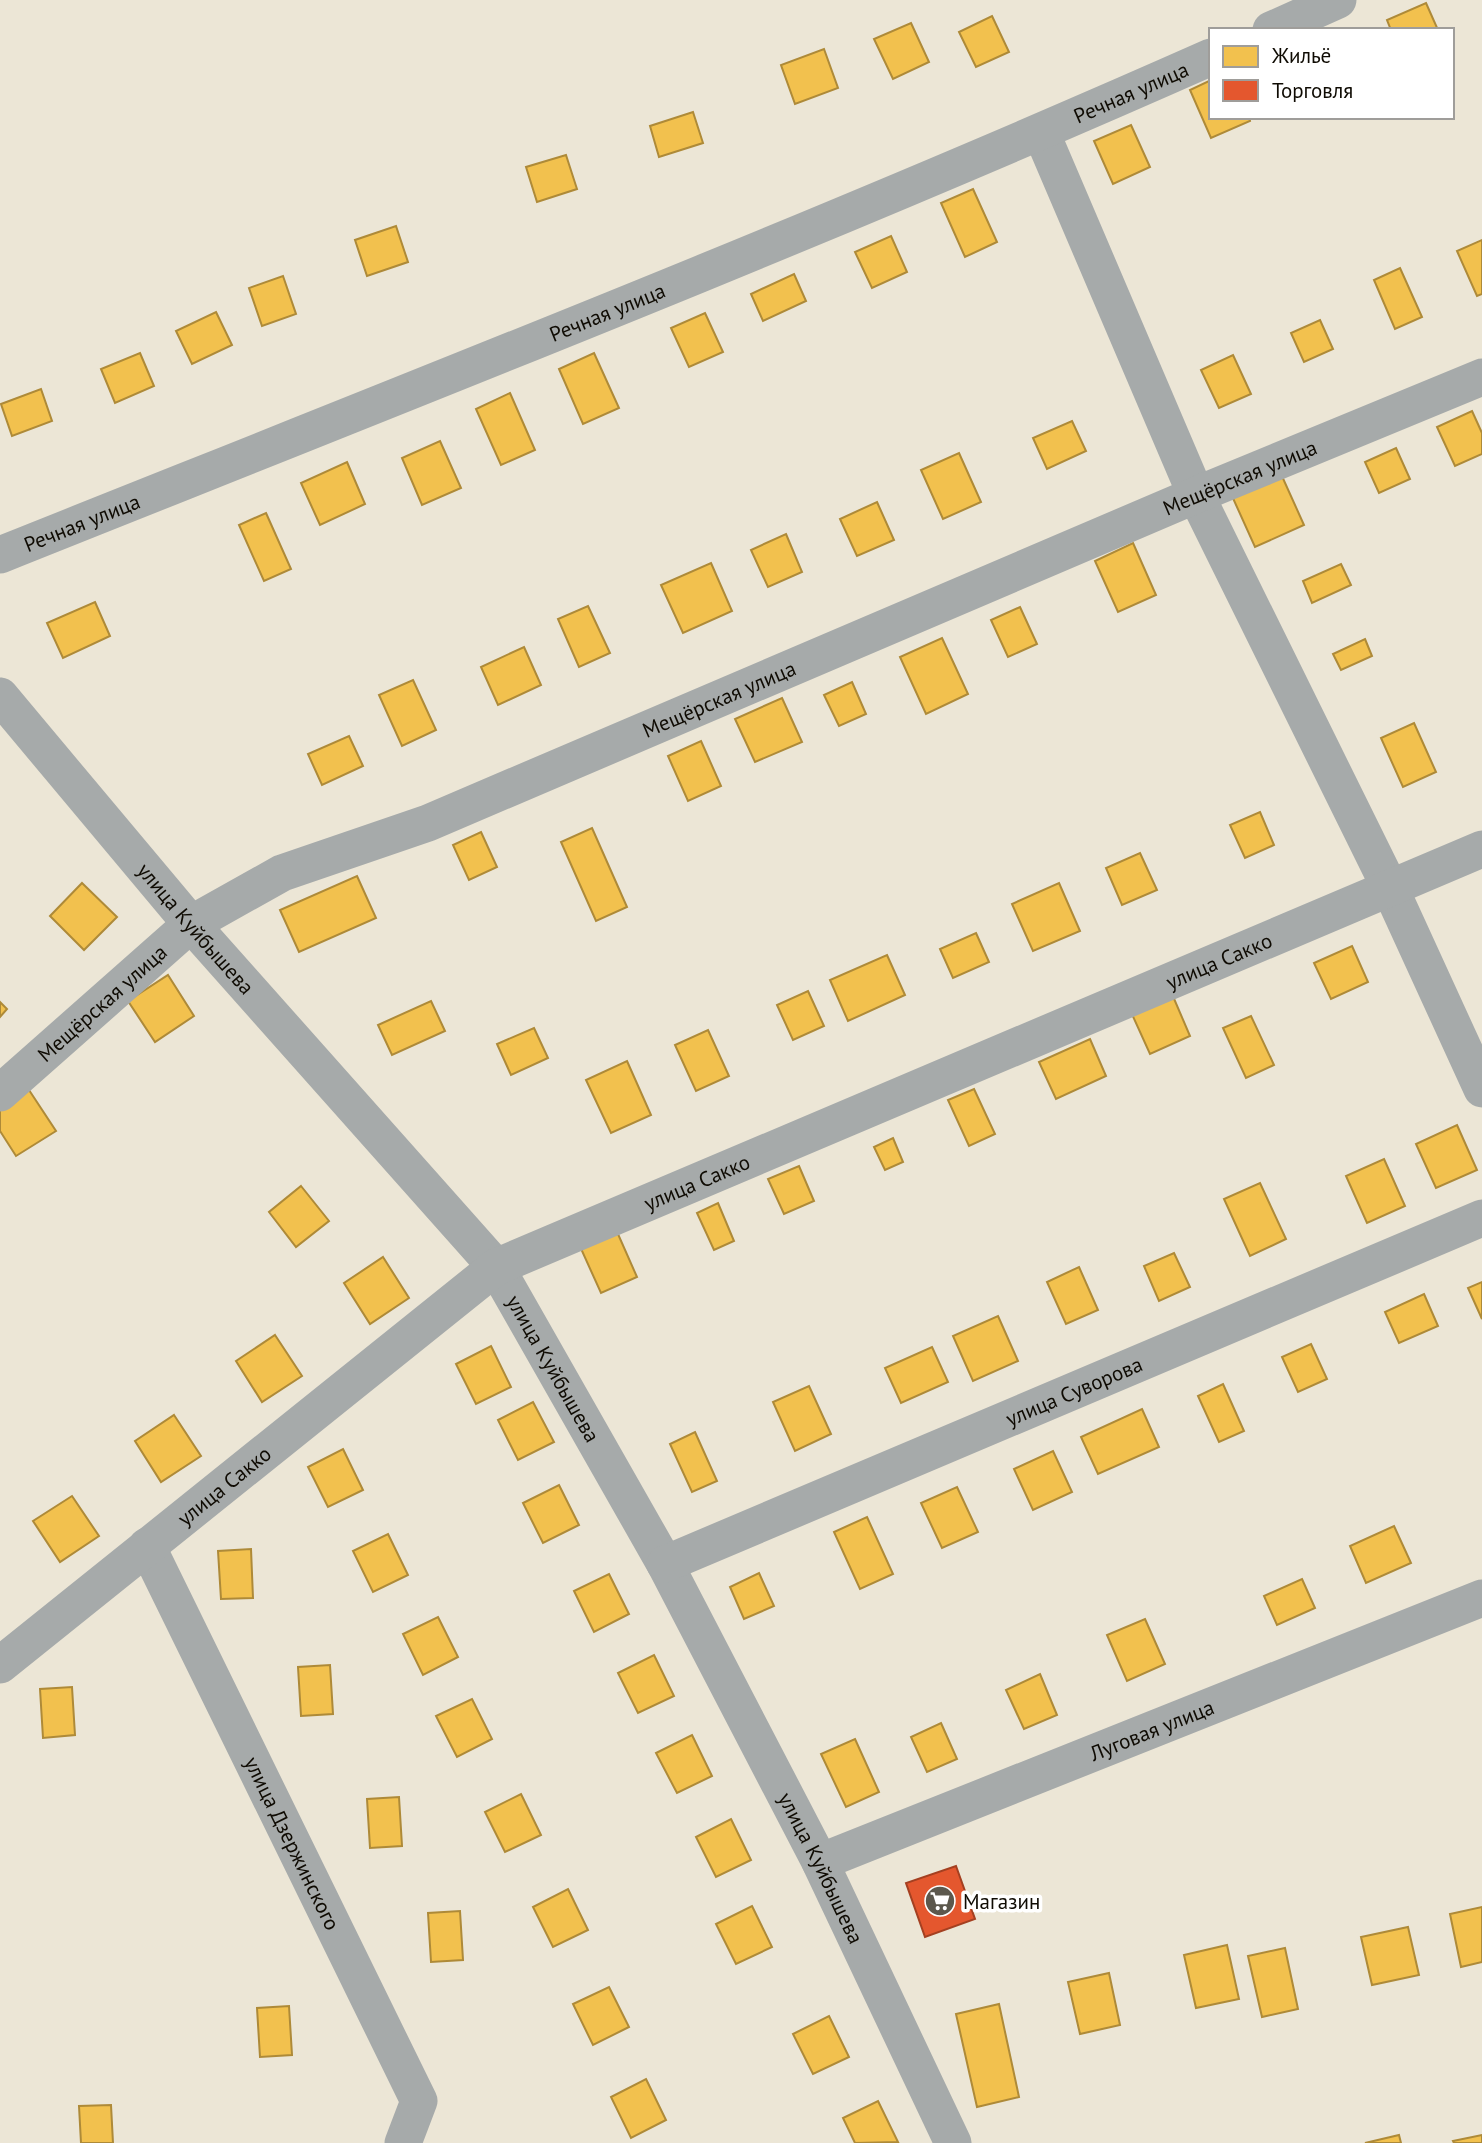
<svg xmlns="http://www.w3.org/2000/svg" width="1482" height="2143" viewBox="0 0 1482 2143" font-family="'PT Sans',sans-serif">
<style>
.homes{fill:#f2c14e;stroke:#ae8a38;stroke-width:2}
.shops{fill:#e4572e;stroke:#a44021;stroke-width:2}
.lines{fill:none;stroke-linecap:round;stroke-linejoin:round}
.minor{stroke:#a6aaaa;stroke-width:37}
.labels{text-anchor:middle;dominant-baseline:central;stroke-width:7;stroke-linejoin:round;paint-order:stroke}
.street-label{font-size:21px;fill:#0f0b03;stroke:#fff}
.poi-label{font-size:21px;fill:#0f0b03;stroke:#fff;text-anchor:start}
</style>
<rect width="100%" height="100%" fill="#ece6d6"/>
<g class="homes">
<path d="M1426,3L1438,30H1391L1387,20Z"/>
<path d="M992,16L1009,52L976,67L959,32Z"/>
<path d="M911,23L929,62L893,79L874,39Z"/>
<path d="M824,49L838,88L795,104L781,65Z"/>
<path d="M1211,80V117H1249L1250,121L1211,138L1190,90Z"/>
<path d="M693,112L703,143L659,157L650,126Z"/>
<path d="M1131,125L1150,167L1113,184L1094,141Z"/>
<path d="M566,155L577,189L537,202L526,167Z"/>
<path d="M973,189L997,242L965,257L941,203Z"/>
<path d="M396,226L408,262L367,276L355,240Z"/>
<path d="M891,236L907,272L872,288L855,252Z"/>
<path d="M1482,240V294L1477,296L1457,251Z"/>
<path d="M1400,268L1422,317L1395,329L1374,280Z"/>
<path d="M794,274L806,301L763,321L751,294Z"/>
<path d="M283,276L296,314L262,326L249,288Z"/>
<path d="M216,312L232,345L192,364L176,331Z"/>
<path d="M705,313L723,352L689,367L671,328Z"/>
<path d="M1320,320L1333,349L1304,362L1291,333Z"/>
<path d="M140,353L154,386L115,403L101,369Z"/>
<path d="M594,353L619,408L583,424L559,369Z"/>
<path d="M1233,355L1251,394L1219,408L1201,370Z"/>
<path d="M41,389L52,421L12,436L1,404Z"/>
<path d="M510,393L535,450L501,465L476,409Z"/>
<path d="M1472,411L1482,433V454L1455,466L1437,427Z"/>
<path d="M1072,421L1086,451L1047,469L1033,438Z"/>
<path d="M440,441L461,488L422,505L402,458Z"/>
<path d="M1396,448L1410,479L1379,493L1365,462Z"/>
<path d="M959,453L981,502L943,519L921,470Z"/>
<path d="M347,462L365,504L320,525L301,483Z"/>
<path d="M1281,474L1304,525L1255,547L1232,496Z"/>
<path d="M877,502L894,540L857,556L840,519Z"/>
<path d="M266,513L291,569L264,581L239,525Z"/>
<path d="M786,534L802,572L768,587L751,550Z"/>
<path d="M1133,543L1156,595L1118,612L1095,561Z"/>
<path d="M711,563L732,611L683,633L661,585Z"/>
<path d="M1341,564L1351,585L1312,603L1303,581Z"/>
<path d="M95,602L110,636L63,658L47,623Z"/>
<path d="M588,606L610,653L579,667L558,619Z"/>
<path d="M1020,607L1037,644L1008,657L991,620Z"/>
<path d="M942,638L968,694L926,714L900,657Z"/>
<path d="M1365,639L1372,656L1341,670L1333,654Z"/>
<path d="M524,647L541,685L498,705L481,667Z"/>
<path d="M413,680L436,730L402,746L379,695Z"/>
<path d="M852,682L866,714L839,726L824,695Z"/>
<path d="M782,698L802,742L755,762L735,719Z"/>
<path d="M1414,723L1436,772L1403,787L1381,738Z"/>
<path d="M349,736L363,766L322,785L308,754Z"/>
<path d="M701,741L721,786L688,801L668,756Z"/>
<path d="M1260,812L1274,845L1245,858L1230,825Z"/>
<path d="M592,828L627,907L596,921L561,842Z"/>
<path d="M481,832L497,867L469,880L453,845Z"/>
<path d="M1140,853L1157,890L1122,905L1106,868Z"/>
<path d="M357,876L376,918L299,952L280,910Z"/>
<path d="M82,883L117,917L84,950L50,916Z"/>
<path d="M1059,883L1080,931L1033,951L1012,904Z"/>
<path d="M976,933L989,962L953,978L940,949Z"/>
<path d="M1352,946L1368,982L1331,999L1314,963Z"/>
<path d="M887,955L905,995L848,1021L830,980Z"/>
<path d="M168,975L194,1016L155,1042L128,1001Z"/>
<path d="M808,991L824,1026L793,1040L777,1005Z"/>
<path d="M1172,994L1190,1036L1150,1054L1131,1012Z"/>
<path d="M431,1001L445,1031L392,1055L378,1025Z"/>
<path d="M0,1002L7,1009L0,1017Z"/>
<path d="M1251,1016L1274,1065L1246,1078L1223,1028Z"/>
<path d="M534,1028L548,1058L511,1075L497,1044Z"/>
<path d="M708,1030L729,1076L696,1091L675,1045Z"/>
<path d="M1090,1039L1106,1076L1056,1099L1039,1062Z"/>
<path d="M627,1061L651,1115L611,1133L586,1080Z"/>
<path d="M974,1089L995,1134L969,1146L948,1100Z"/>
<path d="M29,1090L56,1131L16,1156L0,1131V1109Z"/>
<path d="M1457,1125L1477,1170L1436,1188L1416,1144Z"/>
<path d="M893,1138L903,1162L885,1170L874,1147Z"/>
<path d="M1384,1159L1405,1206L1367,1223L1346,1176Z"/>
<path d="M799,1166L814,1201L784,1214L768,1179Z"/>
<path d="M1260,1183L1286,1239L1250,1256L1224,1199Z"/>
<path d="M301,1186L329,1221L296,1247L269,1212Z"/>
<path d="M718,1203L734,1241L714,1250L697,1213Z"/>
<path d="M614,1225L637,1277L601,1293L578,1242Z"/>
<path d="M1174,1253L1190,1287L1159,1301L1144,1266Z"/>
<path d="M383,1257L409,1298L370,1324L344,1283Z"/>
<path d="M1079,1267L1098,1310L1066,1324L1047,1282Z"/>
<path d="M1482,1282V1319L1468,1288Z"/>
<path d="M1424,1294L1438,1326L1399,1343L1385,1312Z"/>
<path d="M998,1316L1018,1361L973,1381L953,1336Z"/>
<path d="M275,1335L302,1376L262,1402L236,1361Z"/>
<path d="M1311,1344L1327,1379L1298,1392L1282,1357Z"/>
<path d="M491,1346L511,1387L476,1404L456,1364Z"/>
<path d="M932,1347L948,1382L901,1403L885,1368Z"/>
<path d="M1223,1384L1244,1431L1219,1442L1198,1396Z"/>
<path d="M809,1386L831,1434L795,1451L773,1402Z"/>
<path d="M533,1402L554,1442L518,1460L498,1420Z"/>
<path d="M1142,1409L1159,1447L1098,1474L1081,1437Z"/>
<path d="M174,1415L201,1456L161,1482L135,1441Z"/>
<path d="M695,1432L717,1481L692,1492L670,1444Z"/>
<path d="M343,1449L363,1490L328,1507L308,1467Z"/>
<path d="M1053,1451L1072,1492L1033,1510L1014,1469Z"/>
<path d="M559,1485L579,1525L543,1543L523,1503Z"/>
<path d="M957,1487L978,1532L942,1548L921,1503Z"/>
<path d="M72,1496L99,1536L60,1562L33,1521Z"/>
<path d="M867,1517L893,1574L860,1589L834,1532Z"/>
<path d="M1394,1526L1411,1563L1366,1583L1350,1546Z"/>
<path d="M388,1534L408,1575L373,1592L353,1551Z"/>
<path d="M251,1549L253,1598L221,1599L218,1551Z"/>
<path d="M759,1573L774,1606L744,1619L730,1587Z"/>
<path d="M609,1574L629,1614L594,1632L574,1591Z"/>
<path d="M1302,1579L1315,1608L1277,1625L1264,1596Z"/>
<path d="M438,1617L458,1657L423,1675L403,1634Z"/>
<path d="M1145,1619L1165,1664L1127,1681L1107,1635Z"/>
<path d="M654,1655L674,1696L638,1713L618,1673Z"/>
<path d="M330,1665L333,1714L301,1716L298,1667Z"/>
<path d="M1040,1674L1057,1715L1024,1729L1006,1690Z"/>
<path d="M72,1687L75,1735L43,1738L40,1689Z"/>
<path d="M472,1699L492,1739L457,1757L436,1716Z"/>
<path d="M941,1723L957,1759L927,1772L911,1737Z"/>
<path d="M692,1735L712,1776L677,1793L656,1753Z"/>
<path d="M855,1739L879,1792L846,1807L821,1754Z"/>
<path d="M521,1794L541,1835L505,1852L485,1812Z"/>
<path d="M399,1797L402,1846L370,1848L367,1799Z"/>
<path d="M731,1819L751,1860L716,1877L696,1837Z"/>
<path d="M568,1889L588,1930L553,1947L533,1907Z"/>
<path d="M752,1906L772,1947L736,1964L716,1924Z"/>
<path d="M1482,1907V1962L1461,1967L1450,1914Z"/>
<path d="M460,1911L463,1960L431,1962L428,1913Z"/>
<path d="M1408,1927L1419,1975L1372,1985L1361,1937Z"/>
<path d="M1227,1945L1239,1999L1196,2008L1184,1955Z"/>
<path d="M1285,1948L1298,2009L1262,2017L1248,1956Z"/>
<path d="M1109,1973L1120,2025L1080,2034L1068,1982Z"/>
<path d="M609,1987L629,2027L593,2045L573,2004Z"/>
<path d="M999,2004L1019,2097L977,2107L956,2014Z"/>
<path d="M289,2006L292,2055L260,2057L257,2008Z"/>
<path d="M829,2016L849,2057L813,2074L793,2034Z"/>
<path d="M646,2079L666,2120L631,2138L611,2097Z"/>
<path d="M878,2101L898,2142L855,2143L843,2118Z"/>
<path d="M111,2105L113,2143H81L79,2106Z"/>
<path d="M1399,2135L1401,2143H1365Z"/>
<path d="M1482,2135V2143H1454L1453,2141Z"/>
</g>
<path class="shops" d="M956,1866L975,1919L925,1937L906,1883Z"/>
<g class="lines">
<g class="minor">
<path d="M1271,30L1338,0"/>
<path d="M1041,132L1196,495L1390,888L1482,1089"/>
<path id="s1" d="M0,555C405,393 812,234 1211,57"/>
<path id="s2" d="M0,696L191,924L496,1267L665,1564L820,1862L953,2143"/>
<path id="s3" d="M0,1093L191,924L282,873L428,823L1196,495L1482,377"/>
<path id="s4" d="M147,1546L419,2101L403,2143"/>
<path id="s5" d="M665,1564L1482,1218"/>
<path id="s6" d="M0,1665L496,1267L1482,849"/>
<path id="s7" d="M820,1862L1482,1598"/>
</g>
</g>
<defs>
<g id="supermarket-disc" transform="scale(1.575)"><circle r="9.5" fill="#5c584d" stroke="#fff"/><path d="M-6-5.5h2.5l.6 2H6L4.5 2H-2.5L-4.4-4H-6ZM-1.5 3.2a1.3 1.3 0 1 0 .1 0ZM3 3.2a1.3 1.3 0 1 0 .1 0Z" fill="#fff"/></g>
</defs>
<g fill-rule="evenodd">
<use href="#supermarket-disc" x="940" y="1901"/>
</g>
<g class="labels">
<g class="street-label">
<text stroke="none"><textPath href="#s1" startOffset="1222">Речная улица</textPath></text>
<text stroke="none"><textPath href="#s1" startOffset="654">Речная улица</textPath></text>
<text stroke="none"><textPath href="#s3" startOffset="1396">Мещёрская улица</textPath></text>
<text stroke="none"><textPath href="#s1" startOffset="88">Речная улица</textPath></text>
<text stroke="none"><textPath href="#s3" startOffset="830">Мещёрская улица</textPath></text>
<text stroke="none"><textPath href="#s2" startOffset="304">улица Куйбышева</textPath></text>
<text stroke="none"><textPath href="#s6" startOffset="1421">улица Сакко</textPath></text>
<text stroke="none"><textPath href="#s3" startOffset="136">Мещёрская улица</textPath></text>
<text stroke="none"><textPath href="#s6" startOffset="854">улица Сакко</textPath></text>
<text stroke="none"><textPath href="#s2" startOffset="873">улица Куйбышева</textPath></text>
<text stroke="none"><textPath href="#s5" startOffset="444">улица Суворова</textPath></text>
<text stroke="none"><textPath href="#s6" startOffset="287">улица Сакко</textPath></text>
<text stroke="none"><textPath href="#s7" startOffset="357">Луговая улица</textPath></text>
<text stroke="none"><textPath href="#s4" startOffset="331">улица Дзержинского</textPath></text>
<text stroke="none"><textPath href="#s2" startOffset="1440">улица Куйбышева</textPath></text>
</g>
<g class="poi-label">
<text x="963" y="1901">Магазин</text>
</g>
</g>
<rect x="1209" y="28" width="245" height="91" fill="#ffffff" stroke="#9f9d9a" stroke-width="2"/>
<rect x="1223" y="46" width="35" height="21" fill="#f2c14e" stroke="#9f9d9a" stroke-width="2"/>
<text x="1272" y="63" font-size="21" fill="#0f0b03">Жильё</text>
<rect x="1223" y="80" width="35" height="21" fill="#e4572e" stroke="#9f9d9a" stroke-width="2"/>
<text x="1272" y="98" font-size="21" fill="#0f0b03">Торговля</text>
</svg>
